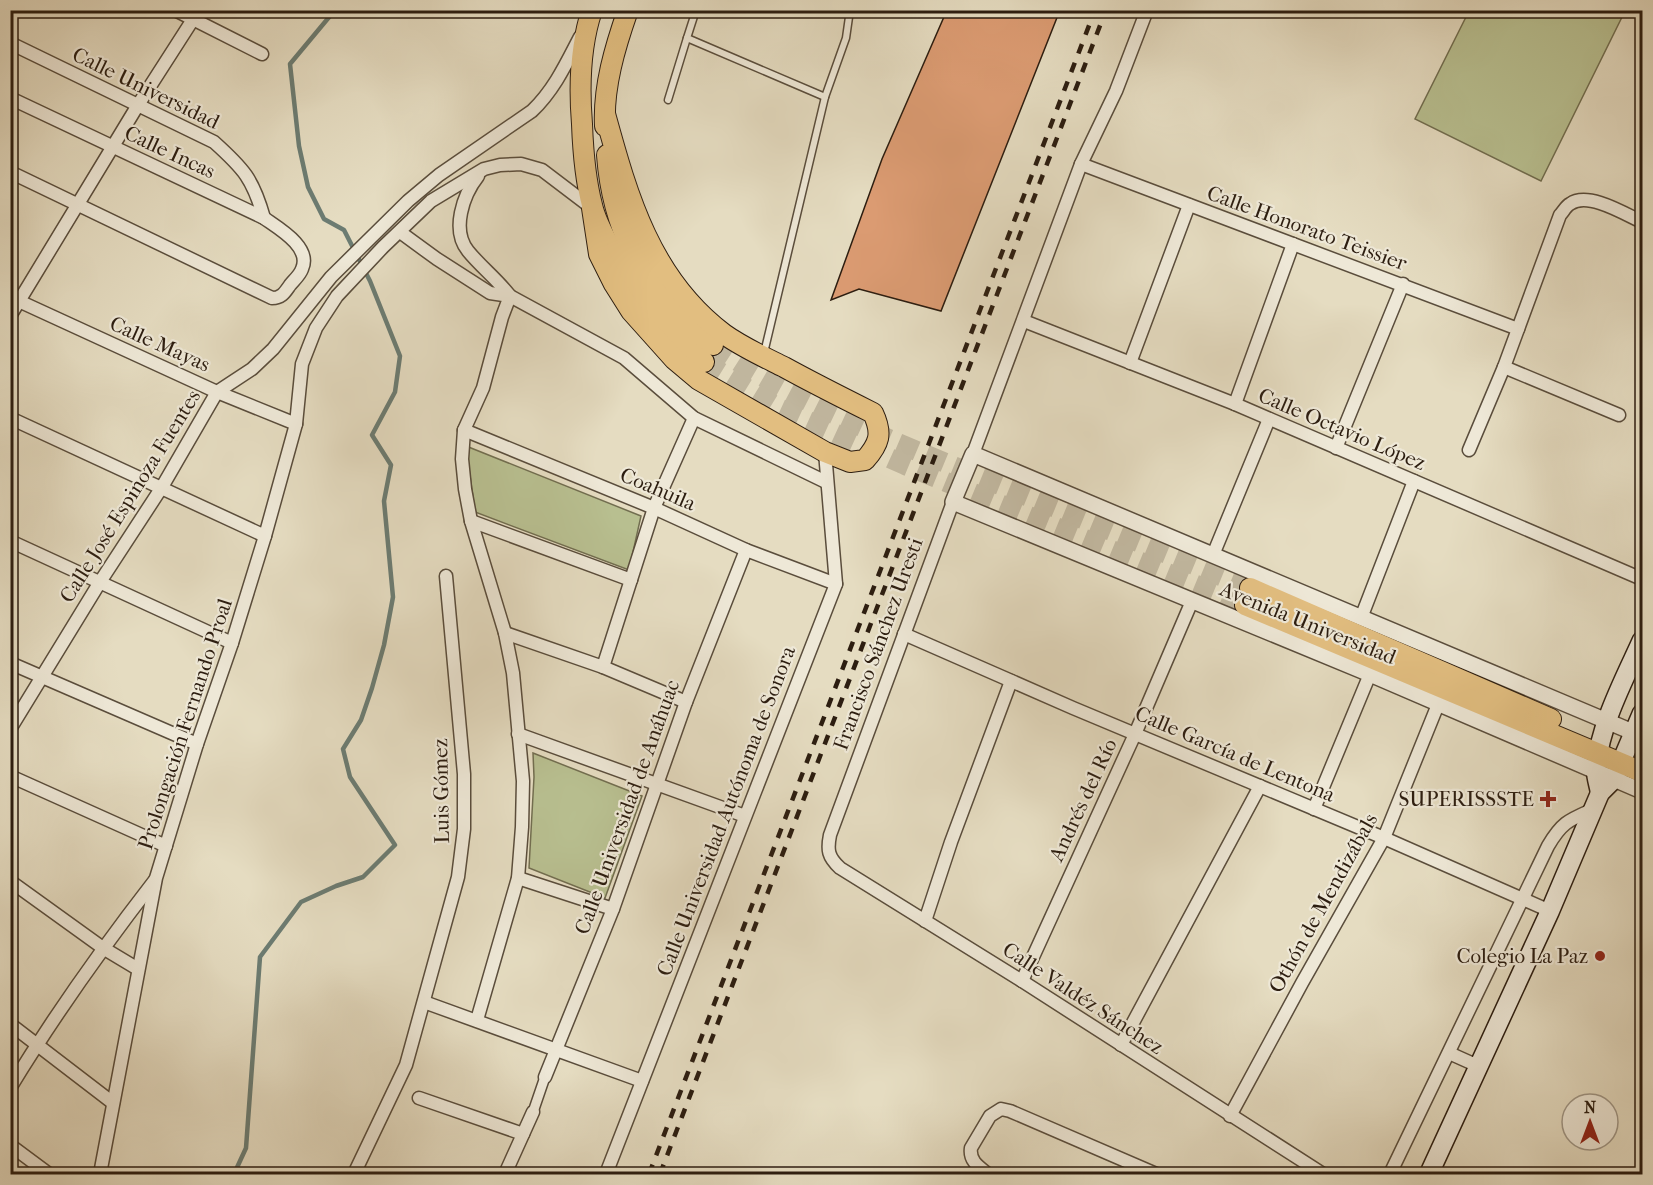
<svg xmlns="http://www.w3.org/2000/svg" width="1653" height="1185" viewBox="0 0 1653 1185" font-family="'IM FELL French Canon',serif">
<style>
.green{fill:#b8bf90;stroke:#726e50;stroke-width:1.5}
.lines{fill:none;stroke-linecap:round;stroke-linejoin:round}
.stream{stroke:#6c7c72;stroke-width:4.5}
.building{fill:#db9b72;stroke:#2c1d10;stroke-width:1.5}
.primary-tunnel{stroke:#c0b69e;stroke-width:20;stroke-dasharray:20 10;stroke-linecap:butt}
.service-casing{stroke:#5a4d3c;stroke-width:9}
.pedestrian-casing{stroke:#5a4d3c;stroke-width:12}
.minor-casing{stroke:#5a4d3c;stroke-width:15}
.tertiary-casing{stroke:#5a4d3c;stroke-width:18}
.secondary-casing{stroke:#2c1d10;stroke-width:21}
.primary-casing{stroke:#2c1d10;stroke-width:22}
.service{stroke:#eee8d7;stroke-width:6}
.pedestrian{stroke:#eee8d7;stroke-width:9}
.minor{stroke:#eee8d7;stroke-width:12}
.tertiary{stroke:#eee8d7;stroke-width:15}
.secondary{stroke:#eee8d7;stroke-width:18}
.primary{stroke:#e2be80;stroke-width:20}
.rail{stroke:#2c1d10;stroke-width:4.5;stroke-dasharray:10 10;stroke-linecap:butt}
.poi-dot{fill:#8f2418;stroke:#eee8d7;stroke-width:2}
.labels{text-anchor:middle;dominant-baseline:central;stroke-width:4.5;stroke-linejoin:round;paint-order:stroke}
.street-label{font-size:21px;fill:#2c1d10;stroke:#eee8d7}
.poi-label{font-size:21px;fill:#2c1d10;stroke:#eee8d7;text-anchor:end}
</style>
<rect width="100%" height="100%" fill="#e5dcc1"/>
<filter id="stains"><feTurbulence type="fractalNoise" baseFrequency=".00333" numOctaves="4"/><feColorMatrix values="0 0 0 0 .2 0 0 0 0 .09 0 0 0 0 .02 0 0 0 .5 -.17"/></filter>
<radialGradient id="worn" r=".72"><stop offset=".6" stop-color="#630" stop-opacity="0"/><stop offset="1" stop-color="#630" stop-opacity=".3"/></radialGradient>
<g class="green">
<path d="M1469,11H1625L1541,181L1415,119Z"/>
<path d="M466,446L641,516L629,570L475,512Z"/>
<path d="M533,753L642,796L605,898L529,868L534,777Z"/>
</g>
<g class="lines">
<path class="stream" d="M234,1174L246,1148L260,957L301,902L336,886L363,877L395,845L350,777L343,749L361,720L372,688L384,645L393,597L384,501L391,465L372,435L395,392L400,356L370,281L344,230L324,219L308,187L299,146L290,64L335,10"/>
</g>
<path class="building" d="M947,10H1060L941,311L859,289L831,300L882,159Z"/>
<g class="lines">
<g class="primary-tunnel">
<path d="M713,345C796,403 892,441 985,479C1073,515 1162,552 1250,588"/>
<path d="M704,362L777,407L905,465L1245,605"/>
</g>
<g class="service-casing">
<g id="service">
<path d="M696,10L687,38L825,97"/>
<path d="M668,100L687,38"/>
<path d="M764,353L825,97L846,38L850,10"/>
</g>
</g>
<g class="pedestrian-casing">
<path id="pedestrian" d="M533,1112L545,1077"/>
</g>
<g class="minor-casing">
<g id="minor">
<path d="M175,10L262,54"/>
<path d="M10,43L214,142C244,169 253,179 264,218"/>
<path d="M10,98L264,218C278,228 312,247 302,269C300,275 294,280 290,285C285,292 282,298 272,298L10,172"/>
<path d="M1081,164L1518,329"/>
<path d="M478,176C463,195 451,230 468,251C481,267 497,279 510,296L624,358L694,418L826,482"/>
<path d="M400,232L437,259L490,293L510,296"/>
<path d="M10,297L217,392L296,424"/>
<path d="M10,316L138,105L199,10"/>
<path d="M1024,321L1235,404L1642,579"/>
<path d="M1130,363L1189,205"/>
<path d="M1504,367L1619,415"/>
<path d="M1235,404L1293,244"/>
<path d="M10,418L265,536"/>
<path d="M464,430L654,508L746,550L836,584"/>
<path d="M1336,448L1403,284"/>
<path d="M1469,450L1504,367L1560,215C1563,212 1566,206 1570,204C1588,191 1625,214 1642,222"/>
<path d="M973,454L1081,164L1116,91L1147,10"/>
<path d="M953,502L830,835C827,850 828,857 840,868L1022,981L1323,1174"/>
<path d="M471,521L631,580"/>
<path d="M10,541L232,643"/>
<path d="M1213,555L1269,419"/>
<path d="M1361,618L1414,481"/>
<path d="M505,633L603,667L686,702"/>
<path d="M904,634L1073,708L1384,838L1550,911"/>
<path d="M10,663L197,744"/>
<path d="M603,667L654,508L694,418"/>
<path d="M10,729L100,582L162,487L217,392L252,369L273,349L331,277L408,201L439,175L532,111C554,90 566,64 580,37"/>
<path d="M518,734L745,816"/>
<path d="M10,776L166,846"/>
<path d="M1314,809L1370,674"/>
<path d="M518,878L613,909"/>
<path d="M10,881L103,948L138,969"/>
<path d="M925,921L951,842L1011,681"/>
<path d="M1022,981L1135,734L1192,601"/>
<path d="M424,1002L642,1081"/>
<path d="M477,1020L518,878L522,827L523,781L513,673L505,633L471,521L465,489L462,459L464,430L483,388L502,317L510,296"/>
<path d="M10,1024L113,1103"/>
<path d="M1121,1045L1260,786"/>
<path d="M1449,1053L1478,1066"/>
<path d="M545,1077L613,909L686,702L746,550"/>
<path d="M10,1088C54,1016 103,947 155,880"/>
<path d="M419,1098L523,1134"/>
<path d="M1230,1116L1302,983L1384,838L1441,697"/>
<path d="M10,1145L49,1174"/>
<path d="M100,1174L156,878L197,744L232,643L265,536L296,424L302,364L316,328L337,296L383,247L431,201L484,169L500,165L521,164L542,170L592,208"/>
<path d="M354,1174L406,1065L458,877L464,829V774L446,576"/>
<path d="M505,1174L533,1112"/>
<path d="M606,1174L836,584L825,452"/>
<path d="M988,1174C979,1167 969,1161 971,1148L990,1116L1001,1109L1010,1111L1156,1174"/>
<path d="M1390,1174L1548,846C1562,822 1569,820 1594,809"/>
</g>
</g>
<g class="tertiary-casing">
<path id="tertiary" d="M1642,736L973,454L953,502L1370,674L1642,791"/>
</g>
<g class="secondary-casing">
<g id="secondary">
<path d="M1600,793C1599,786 1596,778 1596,771C1598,728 1625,678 1642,640"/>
<path d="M1429,1174L1550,911L1600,793L1614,779L1642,713"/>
</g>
</g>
<g class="primary-casing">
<g id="primary">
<path d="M592,10C580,46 579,87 582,124C583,151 585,178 592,205C595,219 603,234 610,247C634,294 663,328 704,362"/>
<path d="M605,126C603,87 615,47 628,10"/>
<path d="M607,155C613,238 649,294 713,345"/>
<path d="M592,208L599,254L614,284L631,311L674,359L699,380L825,452L850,462L865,460C879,444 883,434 873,413C843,398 813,383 784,367C764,357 742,347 724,334C651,279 628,198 605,114"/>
<path d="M1250,588L1551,719"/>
<path d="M1245,605L1642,772"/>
</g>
</g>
<use href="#service" class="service"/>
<use href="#pedestrian" class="pedestrian"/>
<use href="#minor" class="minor"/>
<use href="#tertiary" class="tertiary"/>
<use href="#secondary" class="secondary"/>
<use href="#primary" class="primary"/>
<g class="rail">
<path d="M649,1174L1095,10"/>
<path d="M660,1174L1106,10"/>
</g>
</g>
<g class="poi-dot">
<path d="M1545 790h6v6h6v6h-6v6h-6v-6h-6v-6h6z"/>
<circle cx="1600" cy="956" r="6"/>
</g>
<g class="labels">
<g class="street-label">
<text transform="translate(146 88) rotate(26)">Calle Universidad</text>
<text transform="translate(170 152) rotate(25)">Calle Incas</text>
<text transform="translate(1307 228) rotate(20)">Calle Honorato Teissier</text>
<text transform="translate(160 344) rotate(24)">Calle Mayas</text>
<text transform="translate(1342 429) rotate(23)">Calle Octavio López</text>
<text transform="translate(658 489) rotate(23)">Coahuila</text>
<text transform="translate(130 496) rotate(-58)">Calle José Espinoza Fuentes</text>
<text transform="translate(1308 623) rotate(22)">Avenida Universidad</text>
<text transform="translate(878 644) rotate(-70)">Francisco Sánchez Uresti</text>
<text transform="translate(185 724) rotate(-72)">Prolongación Fernando Proal</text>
<text transform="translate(1235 754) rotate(23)">Calle García de Lentona</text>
<text transform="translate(441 791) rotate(-91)">Luis Gómez</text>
<text transform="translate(1083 800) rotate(-65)">Andrés del Río</text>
<text transform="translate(627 807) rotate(-70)">Calle Universidad de Anáhuac</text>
<text transform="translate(726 811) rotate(-69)">Calle Universidad Autónoma de Sonora</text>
<text transform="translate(1323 903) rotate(-61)">Othón de Mendizábals</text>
<text transform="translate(1083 998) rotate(33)">Calle Valdéz Sánchez</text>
</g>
<g class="poi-label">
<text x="1534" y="799">SUPERISSSTE</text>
<text x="1588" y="956">Colegio La Paz</text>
</g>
</g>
<rect width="1653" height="1185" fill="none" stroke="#e5dcc1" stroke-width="36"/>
<rect x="12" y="12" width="1629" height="1161" fill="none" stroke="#2c1d10" stroke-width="3"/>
<rect x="18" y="18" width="1617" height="1149" fill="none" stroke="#2c1d10" stroke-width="1.5"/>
<g transform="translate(1590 1122)"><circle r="28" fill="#eee8d7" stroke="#a09787" stroke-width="1.5"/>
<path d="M0-4.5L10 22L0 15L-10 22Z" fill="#8f2418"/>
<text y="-9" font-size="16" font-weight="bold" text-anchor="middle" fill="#2c1d10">N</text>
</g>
<rect width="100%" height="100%" filter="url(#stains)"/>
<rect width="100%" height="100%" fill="url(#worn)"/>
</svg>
